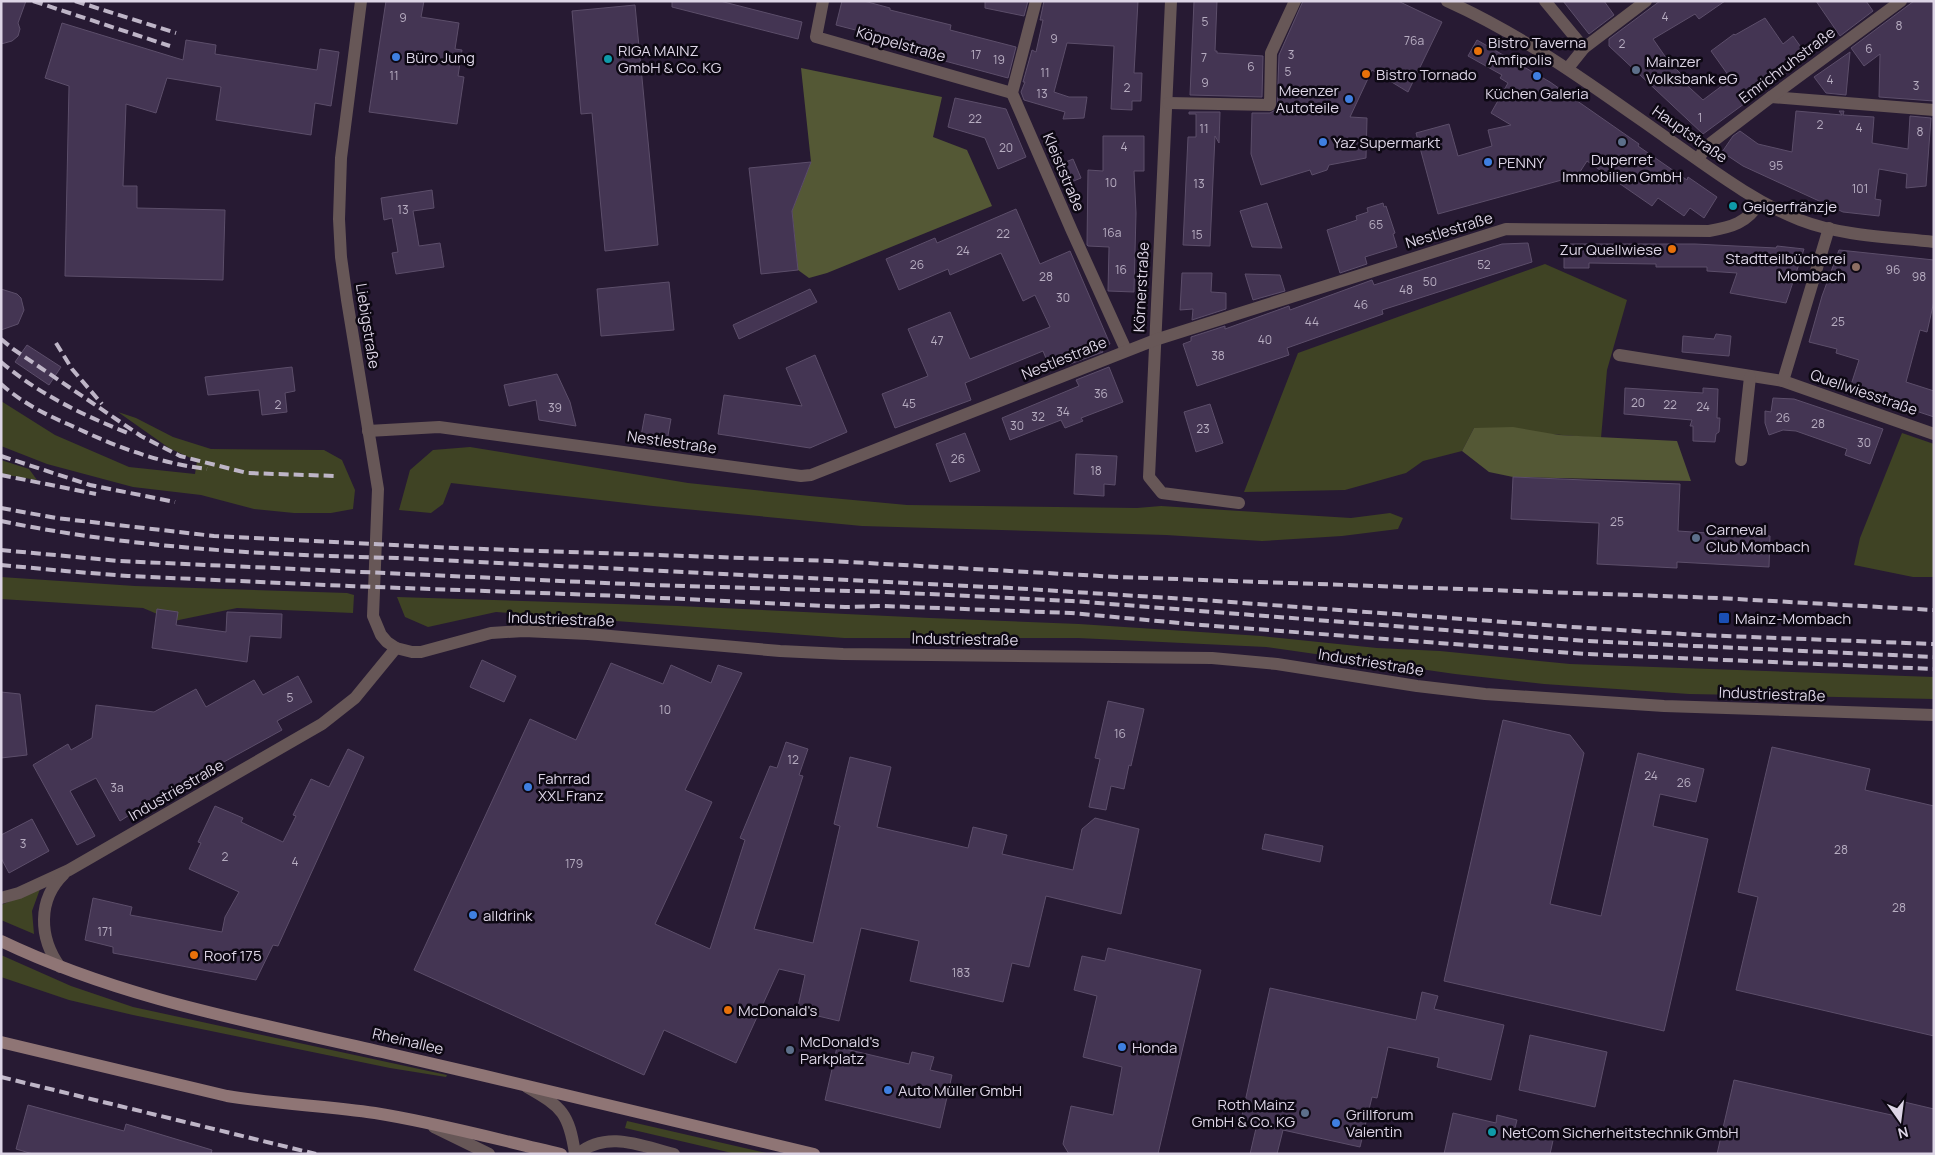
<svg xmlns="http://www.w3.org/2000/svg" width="1935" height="1155" viewBox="0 0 1935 1155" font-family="Manrope,sans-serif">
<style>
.green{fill:#3f4324}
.forest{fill:#545835}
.building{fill:#443553;stroke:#5c4e6a}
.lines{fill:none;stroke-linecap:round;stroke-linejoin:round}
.minor{stroke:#675757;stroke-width:12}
.tertiary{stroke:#675757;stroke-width:12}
.secondary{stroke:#8f7575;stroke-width:12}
.rail{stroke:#beb5c7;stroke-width:4;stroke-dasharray:10 5;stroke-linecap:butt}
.food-dot{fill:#e8710a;stroke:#0d0813;stroke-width:2}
.shop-dot{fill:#3f7fe0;stroke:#0d0813;stroke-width:2}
.culture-dot{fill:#0f9aa8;stroke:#0d0813;stroke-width:2}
.service-dot{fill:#5c6f8a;stroke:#0d0813;stroke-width:2}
.education-dot{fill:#8d6e63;stroke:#0d0813;stroke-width:2}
.transit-dot{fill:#1a4fb4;stroke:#0d0813;stroke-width:2}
.labels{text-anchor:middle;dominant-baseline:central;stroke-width:5;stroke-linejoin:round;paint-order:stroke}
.number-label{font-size:12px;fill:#b7adc1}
.poi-label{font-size:15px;fill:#ddd5e6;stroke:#0d0813;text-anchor:start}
.street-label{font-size:15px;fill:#ddd5e6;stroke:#0d0813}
</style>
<rect width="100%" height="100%" fill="#271a33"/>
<g class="green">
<path d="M1545,264L1627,300L1607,370L1601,438L1474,428L1462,451L1423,461L1406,473L1345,490L1244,492L1298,353Z"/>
<path d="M1,401L55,435L129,467L195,474L197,461L169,448L118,412L136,418L173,437L211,449L324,450L342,460L355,490L353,509L331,513H294L254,509L201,495L133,487L47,464L1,446Z"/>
<path d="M1902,433L1934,444V577H1913L1854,565L1860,538Z"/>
<path d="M470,447L688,483L810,496L907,505L1137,508L1161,506L1351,518L1390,513L1403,518L1398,529L1342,536L1262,541L1166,535L862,526L653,506L451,483L443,504L431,513L399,510L410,470L433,450Z"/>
<path d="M1,460L29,469L37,480L1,474Z"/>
<path d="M1,577L135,586L347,593L354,595L353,613L237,608L174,621L143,608L1,599Z"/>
<path d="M397,597L678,606L930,618L1079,624L1261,636L1377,648L1440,651L1570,664L1934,677V699L1689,694L1544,684L1455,674L1266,647L1078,638H844L496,612L428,627L405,617Z"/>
<path d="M40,889L32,911L34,934L1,920V905Z"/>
<path d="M1,955L71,986L133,1007L447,1075L446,1077L390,1068L133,1015L69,1000L1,977Z"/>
<path d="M627,1121L771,1154H736L625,1128Z"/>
</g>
<g class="forest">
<path d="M801,68L942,97L933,137L967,150L992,206L827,273L809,278L798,270L792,211L811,162Z"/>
<path d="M1513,427L1559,435L1677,441L1691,481L1513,477L1489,472L1462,451L1474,428Z"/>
</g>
<g class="building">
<path d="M1,1H26L18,23L20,29L18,36L12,41L1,44Z"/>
<path d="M386,1H424L421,17L459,23L455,49L462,50L458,76L464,77L457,124L369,112Z"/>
<path d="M672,1H720L802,22L798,39L672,7Z"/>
<path d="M842,1H864L890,8V10L951,25L950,30L1016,47L1008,78L904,50L906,43L836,25Z"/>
<path d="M985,1H1028L1024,16L985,8Z"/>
<path d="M1044,1H1138L1134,73H1142L1141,101H1132V110L1111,109L1114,46L1067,43L1054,92L1069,97H1087L1084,118L1063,119L1065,112L1024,100L1021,92L1025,82H1023L1032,50L1036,52L1043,20H1040Z"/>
<path d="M1194,1H1217L1215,51H1217V53L1263,56L1262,97L1190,95Z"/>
<path d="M1303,1H1398L1442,22L1408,92L1372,70L1350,117L1367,118L1366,158L1329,165L1327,170L1312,175L1310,170L1261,185L1251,154L1252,113H1270L1277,109L1279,55Z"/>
<path d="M1563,1H1604L1614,15L1589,34Z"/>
<path d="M1660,1H1725L1699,19L1695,14L1653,39L1669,62L1682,75L1679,78L1703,100L1731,79L1711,51L1734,34L1735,35L1765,18L1783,44L1793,36L1808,57L1703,134L1609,46V39Z"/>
<path d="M1816,1H1866L1873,11L1840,36Z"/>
<path d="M1914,1H1934V101L1879,97L1880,54L1864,66L1851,48Z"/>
<path d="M635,5L658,245L605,251L592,113L581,114L572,11Z"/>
<path d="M62,23L183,60L186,40L216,45L215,54L317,70L320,49L339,52L331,106L315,103L311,135L216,120L221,87L167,78L156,113L126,104L123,186H137V208L225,210L223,280L65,276L69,86L45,78Z"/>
<path d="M1477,40L1550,82L1639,144L1638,146L1687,180L1688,177L1717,197L1704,218L1690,208L1684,216L1658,198L1652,206L1587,161L1574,181L1569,178L1438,214L1416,133L1449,124L1458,156L1492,146L1488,130L1511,125L1491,113L1508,83L1500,78L1502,75L1468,56Z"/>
<path d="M1850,52L1846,95L1826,93L1814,77Z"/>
<path d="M955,98L1006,109L1026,157L998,169L985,138L948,127Z"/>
<path d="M1796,111L1842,115L1839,111H1844L1843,115L1874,117L1872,143L1908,149L1910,116L1931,118L1926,186L1906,188L1907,174L1879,169L1875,199L1881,200L1879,216L1843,212L1743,166L1722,152L1733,136L1740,131L1758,144L1792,152Z"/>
<path d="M1189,112H1220L1219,143L1215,136L1210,246L1183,245L1188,137H1196V114H1189Z"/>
<path d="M1103,136H1144V171H1134L1136,213L1134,292L1108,291L1109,247L1088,246L1087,245L1088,170L1103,171Z"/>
<path d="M1073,159L1081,178L1064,185L1056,166Z"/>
<path d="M811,162L792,211L798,270L761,274L749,168Z"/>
<path d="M432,190L434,208L413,211L416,228L419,246L440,243L444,267L396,274L392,253L398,252L392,218L384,220L381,198Z"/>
<path d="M1267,203L1282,248L1252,247L1240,211Z"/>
<path d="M1383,203L1384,207L1386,206L1395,233L1393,234L1397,247L1365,257L1367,264L1340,273L1327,230L1357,220L1356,216L1368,212L1367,208Z"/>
<path d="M1016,209L1040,264L1070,251L1110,344L1101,348L1103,352L1070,364L1069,360L1050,368L1043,351L965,383L971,400L895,428L882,394L928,376L908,329L950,312L970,359L1050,327L1035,295L1023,301L1001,253L950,275L948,269L899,290L886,259L935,238L937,243Z"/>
<path d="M1528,243L1532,262L1382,310L1383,314L1287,348L1289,355L1197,386L1183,344L1191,341V337L1225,326V329L1289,306L1290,310L1372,280L1374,285L1502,244Z"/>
<path d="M1564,244H1695L1776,248L1777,246L1804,249L1786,303L1730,293L1737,273L1707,271V267H1656V264L1589,263V268H1564Z"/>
<path d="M1839,250L1934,260V301L1927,332L1920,330L1906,382L1934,391V417L1904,407V405L1850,388L1859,360L1836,353L1837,349L1809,342L1822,296Z"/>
<path d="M1182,273H1212L1211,292L1226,293V309L1192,320L1193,309L1180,310Z"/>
<path d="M1245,274L1280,275L1285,291L1253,300Z"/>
<path d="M669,282L674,330L601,336L597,289Z"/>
<path d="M1,289L17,294L21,298L24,310L18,324L1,330Z"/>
<path d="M810,289L817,302L739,339L733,325Z"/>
<path d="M1716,334L1731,336L1729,356L1682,352L1683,336L1714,339Z"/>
<path d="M27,345L61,367L49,385L15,362Z"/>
<path d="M815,355L847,432L810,448L718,434L724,395L802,406L786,368Z"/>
<path d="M292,367L295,391L285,393L287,412L262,415L259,390L208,395L205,377Z"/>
<path d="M1109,367L1123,402L1081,418L1083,421L1065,428L1061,420L1010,440L1002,418L1079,386L1076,380Z"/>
<path d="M557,374L570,402L576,426L539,420L536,400L509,406L504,385Z"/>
<path d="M1625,388L1703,393V388L1718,389L1717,418H1720L1719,432L1716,434L1715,442L1693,441V426H1690L1692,420L1624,414Z"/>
<path d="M1773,398L1794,399L1883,429L1870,464L1845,455L1847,449L1796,431L1783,430L1769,435L1765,423V411L1771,412Z"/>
<path d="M1210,404L1223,443L1196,452L1184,412Z"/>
<path d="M645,414L671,419L667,441L641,436Z"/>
<path d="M965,433L980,471L950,482L936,444Z"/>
<path d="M1076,454L1117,456L1115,485L1104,484V496L1074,494Z"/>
<path d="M1513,477L1680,484L1678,531L1722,534V529L1742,530V534L1770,536L1769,567L1677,562V568L1597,564L1599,523L1511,519Z"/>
<path d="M157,609L178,612L176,625L226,632L227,612L282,614L281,638L250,636L247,662L152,648Z"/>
<path d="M482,660L516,676L504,702L470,687Z"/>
<path d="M611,663L663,684L671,665L711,683L718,665L742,673L685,790L712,802L655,924L710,949L745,840L740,838L770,766L777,768L786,742L808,749L799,775L803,776L754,929L813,943L840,826L834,824L850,757L891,767L877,827L968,848L973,827L1007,835L1002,854L1073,870L1082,829L1095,818L1139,829L1121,914L1046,896L1029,967L1012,963L1003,1002L910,981L919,941L861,928L839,1021L797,1011L805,975L779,969L736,1063L664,1030L644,1075L414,970L530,719L576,740Z"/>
<path d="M298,676L312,702L277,721L282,730L142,807L120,821L96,778L70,791L95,836L77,845L33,765L68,744L71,750L92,738L96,705L154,712L196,689L206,707L254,680L263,695Z"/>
<path d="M1,692L20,694L27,755L1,758Z"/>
<path d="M1108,701L1144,709L1131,766L1129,765L1124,789L1111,786L1106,810L1089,807L1100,759L1095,758Z"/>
<path d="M1503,720L1570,735L1584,753L1550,904L1601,916L1638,753L1704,769L1696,802L1660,794L1653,826L1708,839L1664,1031L1444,981Z"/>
<path d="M1772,747L1870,769L1865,790L1934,806V1036L1736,990L1758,897L1738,892Z"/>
<path d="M348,749L364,757L278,946L273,945L256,980L113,953V947L85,940L93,898L132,907L130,915L222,932L225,917L239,892L189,869L201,843L198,842L215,806L243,818L241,822L283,842L296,816L293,815L311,779L329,787Z"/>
<path d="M32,819L49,851L9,873L1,858V835Z"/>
<path d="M1265,834L1323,846L1320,862L1262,849Z"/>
<path d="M1108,948L1201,970L1158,1154H1069L1063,1144L1071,1106L1113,1115L1122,1067L1083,1057L1097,996L1074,990L1082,956L1105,961Z"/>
<path d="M1270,988L1416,1020L1422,992L1438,996L1434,1009L1504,1025L1491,1080L1437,1067L1439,1058L1388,1047L1377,1098L1372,1097L1360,1147L1283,1130L1277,1154H1250L1257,1124L1241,1120Z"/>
<path d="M1530,1035L1607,1052L1595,1107L1519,1090Z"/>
<path d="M837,1047L909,1064L912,1052L934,1057L930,1070L952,1075L940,1128L825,1100Z"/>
<path d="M1734,1080L1896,1116L1900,1101L1934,1109V1154H1717Z"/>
<path d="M28,1105L124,1131L126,1124L212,1150L211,1154H33L16,1149Z"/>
<path d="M1453,1113L1496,1123L1497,1115L1517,1120L1515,1128L1554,1136L1550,1154H1444Z"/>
</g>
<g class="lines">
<g class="minor">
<path d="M823,1L816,37L1012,93"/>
<path d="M1036,1L1012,93L1072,231L1126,350"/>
<path d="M1171,1L1149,477L1162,493L1239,503"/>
<path d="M1447,1C1527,37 1597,89 1668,139C1710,168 1752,201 1800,220C1841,236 1890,237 1934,242"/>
<path d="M1545,1L1584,48L1568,68"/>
<path d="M1584,48L1646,1"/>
<path d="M1771,97L1934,110"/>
<path d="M1168,103L1270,105L1271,53L1295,1"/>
<path d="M1698,159L1707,146L1771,97L1901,1"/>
<path d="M1619,355L1783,381L1934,434"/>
<path d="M1783,381L1829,228"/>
<path d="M368,431L439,427L801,476L811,475L1155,340L1506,229L1709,231C1732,227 1747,223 1760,202"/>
<path d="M1741,460L1750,377"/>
<path d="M527,1087C562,1107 569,1113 575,1154"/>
<path d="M434,1127L489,1154"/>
<path d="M578,1154C607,1130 641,1146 674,1154"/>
</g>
<g class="tertiary">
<path d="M361,1L341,158L339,219L341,257L347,300L378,489L373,616L381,635L387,642L396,648L412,652H421L491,633L524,631L588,634L780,651L843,654L1212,658L1277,664L1417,686L1485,694L1664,706L1934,715"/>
<path d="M1,898L19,893L69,870L322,724L355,698L396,648"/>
<path d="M60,967C39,938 37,900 64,874"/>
</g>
<g class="secondary">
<path d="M1,941C122,999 252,1022 382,1052C526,1085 669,1120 814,1154"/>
<path d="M1,1042L227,1096C276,1104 326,1106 375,1113C438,1123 499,1140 561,1154"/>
</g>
<g class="rail">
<path d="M33,1L170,46"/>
<path d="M75,1L176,33"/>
<path d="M1,339L13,349L141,436L180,456L247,473L336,476"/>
<path d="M56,343L72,369L102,404"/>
<path d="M1,362C40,395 83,415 130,434"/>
<path d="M1,384C21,402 46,415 70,425C114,446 158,463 207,469"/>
<path d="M1,456L90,485L175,502"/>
<path d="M1,475L96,494"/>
<path d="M1,508L56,518L214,536L455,548L831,561L1118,577L1718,598L1934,610"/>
<path d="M1,521C131,548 265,555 397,558L1011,588L1202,600L1587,628L1699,635L1934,644"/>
<path d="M1,550L119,561L650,585L886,592L1072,601L1587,641L1934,657"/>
<path d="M1,565L65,571L128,576L349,586L622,596L845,607L884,606L1071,613L1201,625L1586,654L1934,669"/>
<path d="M1,1077L316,1154"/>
</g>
</g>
<g class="food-dot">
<circle cx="1478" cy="51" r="5"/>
<circle cx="1366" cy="74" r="5"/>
<circle cx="1672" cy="249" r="5"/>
<circle cx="194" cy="955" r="5"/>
<circle cx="728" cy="1010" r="5"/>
</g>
<g class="shop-dot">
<circle cx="396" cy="57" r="5"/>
<circle cx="1537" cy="76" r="5"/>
<circle cx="1349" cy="99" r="5"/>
<circle cx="1323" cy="142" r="5"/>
<circle cx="1488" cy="162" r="5"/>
<circle cx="528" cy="787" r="5"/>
<circle cx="473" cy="915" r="5"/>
<circle cx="1122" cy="1047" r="5"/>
<circle cx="888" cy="1090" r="5"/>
<circle cx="1336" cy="1123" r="5"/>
</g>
<g class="culture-dot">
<circle cx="608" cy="59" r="5"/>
<circle cx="1733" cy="206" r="5"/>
<circle cx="1492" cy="1132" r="5"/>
</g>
<g class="service-dot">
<circle cx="1636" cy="70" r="5"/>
<circle cx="1622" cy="142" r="5"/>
<circle cx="1696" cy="538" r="5"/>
<circle cx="790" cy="1050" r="5"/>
<circle cx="1305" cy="1113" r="5"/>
</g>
<circle class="education-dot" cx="1856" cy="267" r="5"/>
<rect class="transit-dot" x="1718" y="612" width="12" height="12" rx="2.5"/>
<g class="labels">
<g class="number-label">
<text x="1665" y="16">4</text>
<text x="403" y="17">9</text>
<text x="1205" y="21">5</text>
<text x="1899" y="25">8</text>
<text x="1054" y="38">9</text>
<text x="1414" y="40">76a</text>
<text x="1622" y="43">2</text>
<text x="1869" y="48">6</text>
<text x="976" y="54">17</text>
<text x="1291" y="54">3</text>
<text x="1204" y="57">7</text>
<text x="999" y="59">19</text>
<text x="1251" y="66">6</text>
<text x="1288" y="71">5</text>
<text x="1045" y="72">11</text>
<text x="394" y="75">11</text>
<text x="1830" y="79">4</text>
<text x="1205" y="82">9</text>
<text x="1916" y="85">3</text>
<text x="1127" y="87">2</text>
<text x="1042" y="93">13</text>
<text x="1700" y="117">1</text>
<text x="975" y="118">22</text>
<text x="1820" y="124">2</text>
<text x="1859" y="127">4</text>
<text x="1204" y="128">11</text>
<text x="1920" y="131">8</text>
<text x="1124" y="146">4</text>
<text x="1006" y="147">20</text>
<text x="1776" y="165">95</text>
<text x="1111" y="182">10</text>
<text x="1199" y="183">13</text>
<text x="1860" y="188">101</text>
<text x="403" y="209">13</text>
<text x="1376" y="224">65</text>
<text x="1112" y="232">16a</text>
<text x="1003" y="233">22</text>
<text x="1197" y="234">15</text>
<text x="963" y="250">24</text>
<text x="917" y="264">26</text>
<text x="1484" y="264">52</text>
<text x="1121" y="269">16</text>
<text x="1893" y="269">96</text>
<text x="1046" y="276">28</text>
<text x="1919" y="276">98</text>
<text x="1430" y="281">50</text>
<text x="1406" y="289">48</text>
<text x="1063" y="297">30</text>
<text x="1361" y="304">46</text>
<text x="1312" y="321">44</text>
<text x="1838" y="321">25</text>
<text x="1265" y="339">40</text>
<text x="937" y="340">47</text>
<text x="1218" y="355">38</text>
<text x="1101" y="393">36</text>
<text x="1638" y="402">20</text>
<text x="909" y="403">45</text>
<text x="278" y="404">2</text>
<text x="1670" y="404">22</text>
<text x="1703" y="406">24</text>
<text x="555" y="407">39</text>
<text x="1063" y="411">34</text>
<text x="1038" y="416">32</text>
<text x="1783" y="417">26</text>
<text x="1818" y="423">28</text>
<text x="1017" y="425">30</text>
<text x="1203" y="428">23</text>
<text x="1864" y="442">30</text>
<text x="958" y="458">26</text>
<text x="1096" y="470">18</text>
<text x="1617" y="521">25</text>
<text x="290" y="697">5</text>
<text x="665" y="709">10</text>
<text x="1120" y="733">16</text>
<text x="793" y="759">12</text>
<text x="1651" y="775">24</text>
<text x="1684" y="782">26</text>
<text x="117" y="787">3a</text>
<text x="23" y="843">3</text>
<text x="1841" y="849">28</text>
<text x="225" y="856">2</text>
<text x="295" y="861">4</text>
<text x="574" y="863">179</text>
<text x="1899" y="907">28</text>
<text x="105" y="931">171</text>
<text x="961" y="972">183</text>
</g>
<g class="poi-label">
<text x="1488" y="42">Bistro Taverna<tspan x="1488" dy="17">Amfipolis</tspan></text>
<text x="618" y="50">RIGA MAINZ<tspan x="618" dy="17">GmbH &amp; Co. KG</tspan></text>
<text x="406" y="57">Büro Jung</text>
<text x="1646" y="61">Mainzer<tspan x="1646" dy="17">Volksbank eG</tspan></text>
<text x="1376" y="74">Bistro Tornado</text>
<text x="1339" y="90" text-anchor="end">Meenzer<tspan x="1339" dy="17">Autoteile</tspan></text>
<text x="1537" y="93" text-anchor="middle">Küchen Galeria</text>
<text x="1333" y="142">Yaz Supermarkt</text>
<text x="1622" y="159" text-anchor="middle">Duperret<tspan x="1622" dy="17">Immobilien GmbH</tspan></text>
<text x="1498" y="162">PENNY</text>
<text x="1743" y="206">Geigerfränzje</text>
<text x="1662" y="249" text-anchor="end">Zur Quellwiese</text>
<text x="1846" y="258" text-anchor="end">Stadtteilbücherei<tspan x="1846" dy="17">Mombach</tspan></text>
<text x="1706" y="529">Carneval<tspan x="1706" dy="17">Club Mombach</tspan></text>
<text x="1735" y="618">Mainz-Mombach</text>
<text x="538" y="778">Fahrrad<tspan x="538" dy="17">XXL Franz</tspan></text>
<text x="483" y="915">alldrink</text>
<text x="204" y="955">Roof 175</text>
<text x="738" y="1010">McDonald's</text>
<text x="800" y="1041">McDonald's<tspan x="800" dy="17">Parkplatz</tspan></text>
<text x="1132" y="1047">Honda</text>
<text x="898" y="1090">Auto Müller GmbH</text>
<text x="1295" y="1104" text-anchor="end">Roth Mainz<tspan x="1295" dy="17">GmbH &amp; Co. KG</tspan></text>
<text x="1346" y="1114">Grillforum<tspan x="1346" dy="17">Valentin</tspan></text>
<text x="1502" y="1132">NetCom Sicherheitstechnik GmbH</text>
</g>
<g class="street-label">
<text transform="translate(901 44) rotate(16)">Köppelstraße</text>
<text transform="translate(1787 65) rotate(-37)">Emrichruhstraße</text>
<text transform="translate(1690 134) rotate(35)">Hauptstraße</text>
<text transform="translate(1064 172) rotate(67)">Kleiststraße</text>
<text transform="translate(1449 230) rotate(-17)">Nestlestraße</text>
<text transform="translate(1141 287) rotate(-87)">Körnerstraße</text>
<text transform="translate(368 326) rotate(81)">Liebigstraße</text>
<text transform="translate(1064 358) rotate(-22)">Nestlestraße</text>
<text transform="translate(1864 392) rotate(19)">Quellwiesstraße</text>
<text transform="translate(672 442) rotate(8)">Nestlestraße</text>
<text transform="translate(561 619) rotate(2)">Industriestraße</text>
<text transform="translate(965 639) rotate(1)">Industriestraße</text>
<text transform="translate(1371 662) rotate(9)">Industriestraße</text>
<text transform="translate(1772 694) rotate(2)">Industriestraße</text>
<text transform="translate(176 790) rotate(-30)">Industriestraße</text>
<text transform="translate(408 1041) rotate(13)">Rheinallee</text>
</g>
</g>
<rect width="1935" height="1155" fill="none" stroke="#ddd5e6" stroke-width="5"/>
<g transform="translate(1900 1120) rotate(166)" stroke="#0d0813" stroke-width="4" paint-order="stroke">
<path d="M0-4L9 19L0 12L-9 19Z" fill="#ddd5e6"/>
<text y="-8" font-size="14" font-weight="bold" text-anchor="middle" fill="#ddd5e6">N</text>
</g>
</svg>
